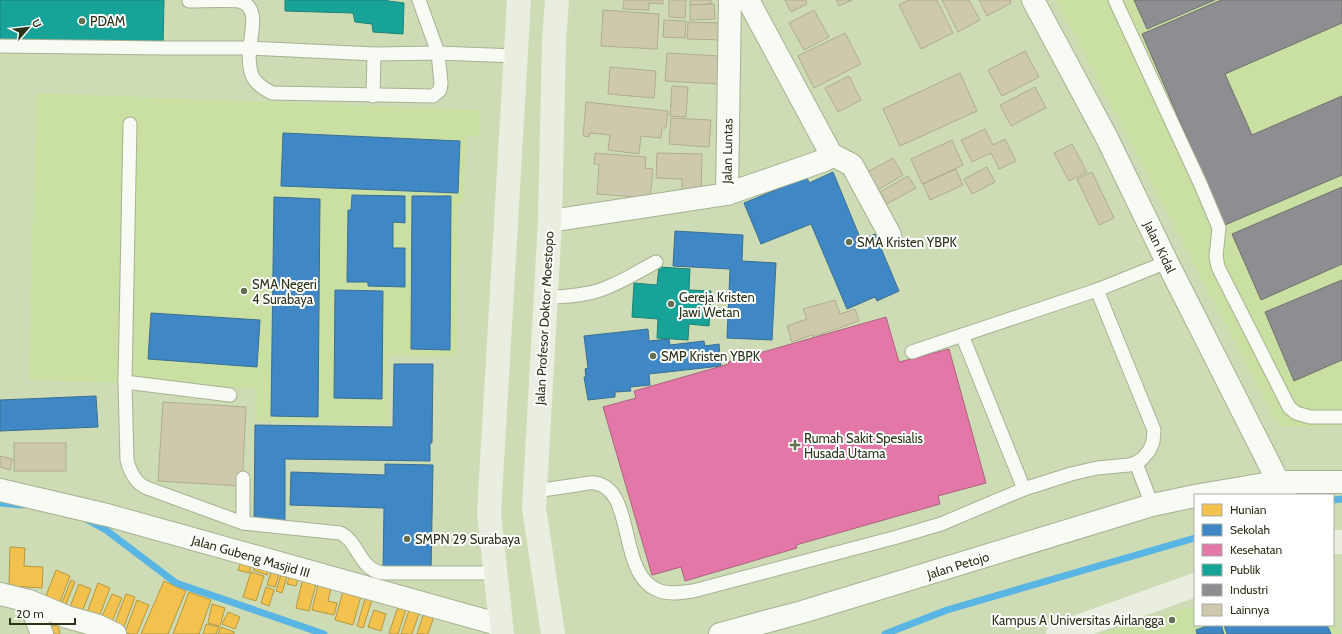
<svg xmlns="http://www.w3.org/2000/svg" width="1342" height="634" viewBox="0 0 1342 634" font-family="Cabin,sans-serif">
<style>
.built{fill:#cae0a3}
.homes{fill:#f2c14e;stroke:#b6973e}
.schools{fill:#3f88c5;stroke:#396f91}
.health{fill:#e377a8;stroke:#ac637d}
.public{fill:#17a398;stroke:#1d8272}
.industry{fill:#8d8d92;stroke:#6f726d}
.lines{fill:none;stroke-linecap:round;stroke-linejoin:round}
.stream{stroke:#59b5e3;stroke-width:7}
.building{fill:#cec9ad;stroke:#b0ac90}
.service-casing{stroke:#a6b192;stroke-width:15}
.minor-casing{stroke:#a6b192;stroke-width:24}
.primary-casing{stroke:#e9efde;stroke-width:24}
.service{stroke:#f8faf4;stroke-width:13}
.minor{stroke:#f8faf4;stroke-width:22}
.primary{stroke:#e9eee0;stroke-width:22}
.poi-dot{fill:#636f4f;stroke:#fff;stroke-width:1.5}
.labels{text-anchor:middle;dominant-baseline:central;stroke-width:4;stroke-linejoin:round;paint-order:stroke}
.poi-label{font-size:13px;fill:#2a3418;stroke:#fff;text-anchor:start}
.street-label{font-size:13px;fill:#2a3418;stroke:#fff}
</style>
<rect width="100%" height="100%" fill="#cedcb5"/>
<g class="built">
<path d="M1056,0H1342V426L1279,427Z"/>
<path d="M36,93L480,110V135L466,137L464,203L458,204V226L457,357L389,355V424L256,421V388L29,380Z"/>
<path d="M1195,606V625H1333V614L1342,634H1100Z"/>
</g>
<g class="homes">
<path d="M10,547L25,548L24,566L43,567L42,588L9,586Z"/>
<path d="M243,556L253,559L249,573L238,570Z"/>
<path d="M256,563L269,568L267,575L253,570Z"/>
<path d="M272,569L280,571L275,587L267,585Z"/>
<path d="M56,570L70,576L58,607L44,601Z"/>
<path d="M282,571L288,572L282,593L276,591Z"/>
<path d="M291,571L300,573L296,586L287,584Z"/>
<path d="M251,572L264,576L256,601L243,597Z"/>
<path d="M304,573L318,576L309,611L296,608Z"/>
<path d="M320,577L333,580L328,601L337,603L334,615L312,610Z"/>
<path d="M71,580L75,582L62,614L58,613Z"/>
<path d="M164,581L186,591L168,634H141Z"/>
<path d="M98,583L110,588L98,620L86,615Z"/>
<path d="M79,584L91,589L80,617L68,612Z"/>
<path d="M345,584L363,589L353,625L335,620Z"/>
<path d="M266,587L274,590L269,606L261,603Z"/>
<path d="M189,592L211,600L199,634H173Z"/>
<path d="M367,592L374,594L363,628L357,626Z"/>
<path d="M112,594L122,598L110,626L100,621Z"/>
<path d="M126,594L135,597L122,632L113,628Z"/>
<path d="M137,600L149,605L137,634H130L125,632Z"/>
<path d="M400,601L408,603L398,634H393L389,633Z"/>
<path d="M212,604L225,608L220,626L208,623Z"/>
<path d="M411,605L421,608L412,634H401Z"/>
<path d="M374,610L386,614L381,631L368,627Z"/>
<path d="M425,610L435,613L428,634H417Z"/>
<path d="M228,612L240,617L235,629L222,624Z"/>
<path d="M206,624L219,627L216,634H203Z"/>
<path d="M58,625L60,634H49L48,627Z"/>
<path d="M221,627L234,632V634H218Z"/>
</g>
<g class="schools">
<path d="M283,133L460,141L458,193L281,186Z"/>
<path d="M833,172L861,240L875,234L899,291L877,301L875,297L847,309L811,224L761,244L744,203L807,177L809,183Z"/>
<path d="M352,195L405,196V223L393,222V248H405V287L368,286V282H347L348,210H351Z"/>
<path d="M412,196H451L450,350L411,349Z"/>
<path d="M274,197L320,199L318,417L271,416Z"/>
<path d="M675,231L743,235L742,261L776,263L772,340L727,338L730,269L673,266Z"/>
<path d="M335,290L383,291L382,399L334,398Z"/>
<path d="M151,313L260,320L257,367L148,359Z"/>
<path d="M648,329L649,341L669,339L670,345L704,341L705,346L719,344L721,366L649,374L650,385L630,387L631,391L615,392V397L588,400L584,377H586L585,369L588,368L584,336Z"/>
<path d="M394,364H433L432,443H430V461L285,459V523H254L255,425L393,427Z"/>
<path d="M96,396L98,427L0,431V400Z"/>
<path d="M385,464L433,465L431,571L383,570L384,508L290,505L291,472L385,475Z"/>
<path d="M1210,625H1221L1224,634H1197L1196,630Z"/>
<path d="M1224,625H1327L1331,634H1227Z"/>
</g>
<path class="health" d="M886,317L899,362L949,349L986,483L938,496L940,504L796,545L797,548L685,581L681,567L652,575L603,407L636,398L634,391L729,364L728,362Z"/>
<g class="public">
<path d="M0,0H164L163,46L0,42Z"/>
<path d="M285,0H388V1L404,3L403,34L373,32L372,24L355,22L353,13L285,11Z"/>
<path d="M659,267L690,269L689,290L711,291L709,326L689,324L688,340L657,338L658,319L632,317L634,283L657,285Z"/>
</g>
<g class="industry">
<path d="M1134,0H1215L1147,29Z"/>
<path d="M1221,0H1342V23L1225,74L1252,135L1342,96V175L1225,225L1142,34Z"/>
<path d="M1342,187V264L1261,300L1232,234Z"/>
<path d="M1342,280V360L1294,381L1265,312Z"/>
</g>
<g class="lines">
<g class="stream">
<path d="M1333,500L1342,499"/>
<path d="M0,503L22,505"/>
<path d="M86,519L106,530L176,583L324,634"/>
<path d="M885,634L947,610L1195,538"/>
</g>
</g>
<g class="building">
<path d="M624,0H663V4L649,3V10L623,9Z"/>
<path d="M669,0H686L685,18L669,17Z"/>
<path d="M690,0H711V4L690,5Z"/>
<path d="M785,0H806L807,4L791,12Z"/>
<path d="M836,0H852L839,6Z"/>
<path d="M909,0H937L953,33L921,49L899,5Z"/>
<path d="M942,0H969L980,20L958,32Z"/>
<path d="M979,0H1010L1011,3L987,16Z"/>
<path d="M714,4L715,19L690,20V5Z"/>
<path d="M603,10L659,14L657,49L601,46Z"/>
<path d="M814,10L829,37L804,50L789,23Z"/>
<path d="M664,20L686,21L685,38L663,37Z"/>
<path d="M688,22L722,23L721,40L687,39Z"/>
<path d="M845,33L861,64L814,88L798,56Z"/>
<path d="M1025,51L1039,77L1002,96L988,70Z"/>
<path d="M667,53L719,56L718,84L665,81Z"/>
<path d="M610,67L656,71L654,98L608,94Z"/>
<path d="M960,73L977,111L900,146L883,109Z"/>
<path d="M849,76L861,100L838,112L825,88Z"/>
<path d="M672,86L688,87L686,117L670,116Z"/>
<path d="M1035,87L1046,108L1011,126L1000,105Z"/>
<path d="M586,102L668,111L666,128H662L661,138L641,136L639,154L608,150L610,135L590,133L589,137L583,136Z"/>
<path d="M671,118L711,120L709,147L669,144Z"/>
<path d="M985,129L993,145L1005,139L1016,161L999,169L991,153L972,162L961,140Z"/>
<path d="M952,140L963,165L922,184L911,159Z"/>
<path d="M1072,144L1087,172L1069,181L1054,153Z"/>
<path d="M595,153L646,157L645,168L653,169L650,198L597,194L599,164H594Z"/>
<path d="M657,153L702,154L701,196H682V179L656,178Z"/>
<path d="M893,158L903,175L876,191L866,173Z"/>
<path d="M987,167L995,182L972,194L964,179Z"/>
<path d="M956,169L963,185L930,200L923,184Z"/>
<path d="M1092,172L1114,218L1099,225L1077,179Z"/>
<path d="M908,176L916,188L887,204L880,192Z"/>
<path d="M835,300L840,314L855,309L859,321L813,337L812,335L792,342L787,326L807,319L803,309Z"/>
<path d="M163,402L246,407L242,486L158,481Z"/>
<rect x="14" y="443" width="52" height="28"/>
<path d="M0,456L12,459L10,470L0,467Z"/>
</g>
<g class="lines">
<g class="service-casing">
<g id="service">
<path d="M1115,0L1200,183L1219,228L1216,256L1218,267L1289,407L1296,413L1310,417H1342"/>
<path d="M189,1C201,1 228,0 239,1C260,6 251,32 250,47C249,54 249,65 251,72C253,82 264,89 272,93L433,96L440,90L441,83L438,53L419,0"/>
<path d="M0,46L164,48H249L374,54L438,53L515,56"/>
<path d="M373,96L374,54"/>
<path d="M130,124L125,382L127,460C130,472 135,483 147,488L243,523L340,533C357,540 359,566 378,572C381,573 384,573 387,573H495"/>
<path d="M545,298C564,296 585,296 603,289C622,282 639,271 656,262"/>
<path d="M962,335L1024,489"/>
<path d="M912,352L1097,290L1167,262"/>
<path d="M125,382L230,395"/>
<path d="M1136,463L1152,505"/>
<path d="M243,478V523"/>
<path d="M535,491C549,489 563,487 577,485C583,484 590,482 595,483C637,490 616,576 660,591C671,595 683,592 693,591L897,537L941,524L1024,489L1071,474L1097,468L1129,465L1136,463L1142,459L1149,451L1153,442L1154,430L1097,290"/>
</g>
</g>
<g class="minor-casing">
<g id="minor">
<path d="M748,0L831,154L852,165L890,235"/>
<path d="M1033,0L1107,138L1167,262L1285,495"/>
<path d="M727,194L730,0"/>
<path d="M550,221L727,194L825,160L831,154"/>
<path d="M0,490L107,515L501,625"/>
<path d="M1200,495L1278,482H1342"/>
<path d="M0,594L29,601L67,617L96,625L115,634"/>
<path d="M29,601L42,634"/>
<path d="M720,634L802,612L1152,505L1195,496"/>
</g>
</g>
<g class="primary-casing">
<g id="primary">
<path d="M1333,542H1342"/>
<path d="M502,634L489,513L519,0"/>
<path d="M553,634L534,508L550,221L554,41L557,0"/>
<path d="M1058,634L1195,585"/>
</g>
</g>
<use href="#service" class="service"/>
<use href="#minor" class="minor"/>
<use href="#primary" class="primary"/>
</g>
<g class="poi-dot">
<circle cx="82" cy="21" r="4"/>
<circle cx="849" cy="242" r="4"/>
<circle cx="244" cy="291" r="4"/>
<circle cx="671" cy="304" r="4"/>
<circle cx="653" cy="356" r="4"/>
<path d="M793 439h4v4h4v4h-4v4h-4v-4h-4v-4h4z"/>
<circle cx="407" cy="539" r="4"/>
<circle cx="1172" cy="620" r="4"/>
</g>
<g class="labels">
<g class="poi-label">
<text x="90" y="21">PDAM</text>
<text x="857" y="242">SMA Kristen YBPK</text>
<text x="252" y="284">SMA Negeri<tspan x="252" dy="15">4 Surabaya</tspan></text>
<text x="679" y="297">Gereja Kristen<tspan x="679" dy="15">Jawi Wetan</tspan></text>
<text x="661" y="356">SMP Kristen YBPK</text>
<text x="804" y="438">Rumah Sakit Spesialis<tspan x="804" dy="15">Husada Utama</tspan></text>
<text x="415" y="539">SMPN 29 Surabaya</text>
<text x="1164" y="620" text-anchor="end">Kampus A Universitas Airlangga</text>
</g>
<g class="street-label">
<text transform="translate(727 151) rotate(-89)">Jalan Luntas</text>
<text transform="translate(1160 247) rotate(64)">Jalan Kidal</text>
<text transform="translate(544 318) rotate(-87)">Jalan Profesor Doktor Moestopo</text>
<text transform="translate(251 556) rotate(16)">Jalan Gubeng Masjid III</text>
<text transform="translate(958 565) rotate(-17)">Jalan Petojo</text>
</g>
</g>
<rect x="1194" y="494" width="140" height="132" fill="#ffffff" stroke="#aaaea3"/>
<rect x="1202" y="504" width="20" height="12" fill="#f2c14e" stroke="#aaaea3"/>
<text x="1230" y="514" font-size="12" fill="#2a3418">Hunian</text>
<rect x="1202" y="524" width="20" height="12" fill="#3f88c5" stroke="#aaaea3"/>
<text x="1230" y="534" font-size="12" fill="#2a3418">Sekolah</text>
<rect x="1202" y="544" width="20" height="12" fill="#e377a8" stroke="#aaaea3"/>
<text x="1230" y="554" font-size="12" fill="#2a3418">Kesehatan</text>
<rect x="1202" y="564" width="20" height="12" fill="#17a398" stroke="#aaaea3"/>
<text x="1230" y="574" font-size="12" fill="#2a3418">Publik</text>
<rect x="1202" y="584" width="20" height="12" fill="#8d8d92" stroke="#aaaea3"/>
<text x="1230" y="594" font-size="12" fill="#2a3418">Industri</text>
<rect x="1202" y="604" width="20" height="12" fill="#cec9ad" stroke="#aaaea3"/>
<text x="1230" y="614" font-size="12" fill="#2a3418">Lainnya</text>
<g transform="translate(28 28) rotate(62)" stroke="#ffffff" stroke-width="3" paint-order="stroke">
<path d="M0-3L7 15L0 10L-7 15Z" fill="#2a3418"/>
<text y="-6" font-size="11" font-weight="bold" text-anchor="middle" fill="#2a3418">U</text>
</g>
<path d="M10 618v6h65v-6" fill="none" stroke="#2a3418" stroke-width="2"/>
<text x="16" y="618" font-size="12" fill="#2a3418" stroke="#ffffff" stroke-width="3" paint-order="stroke">20 m</text>
</svg>
